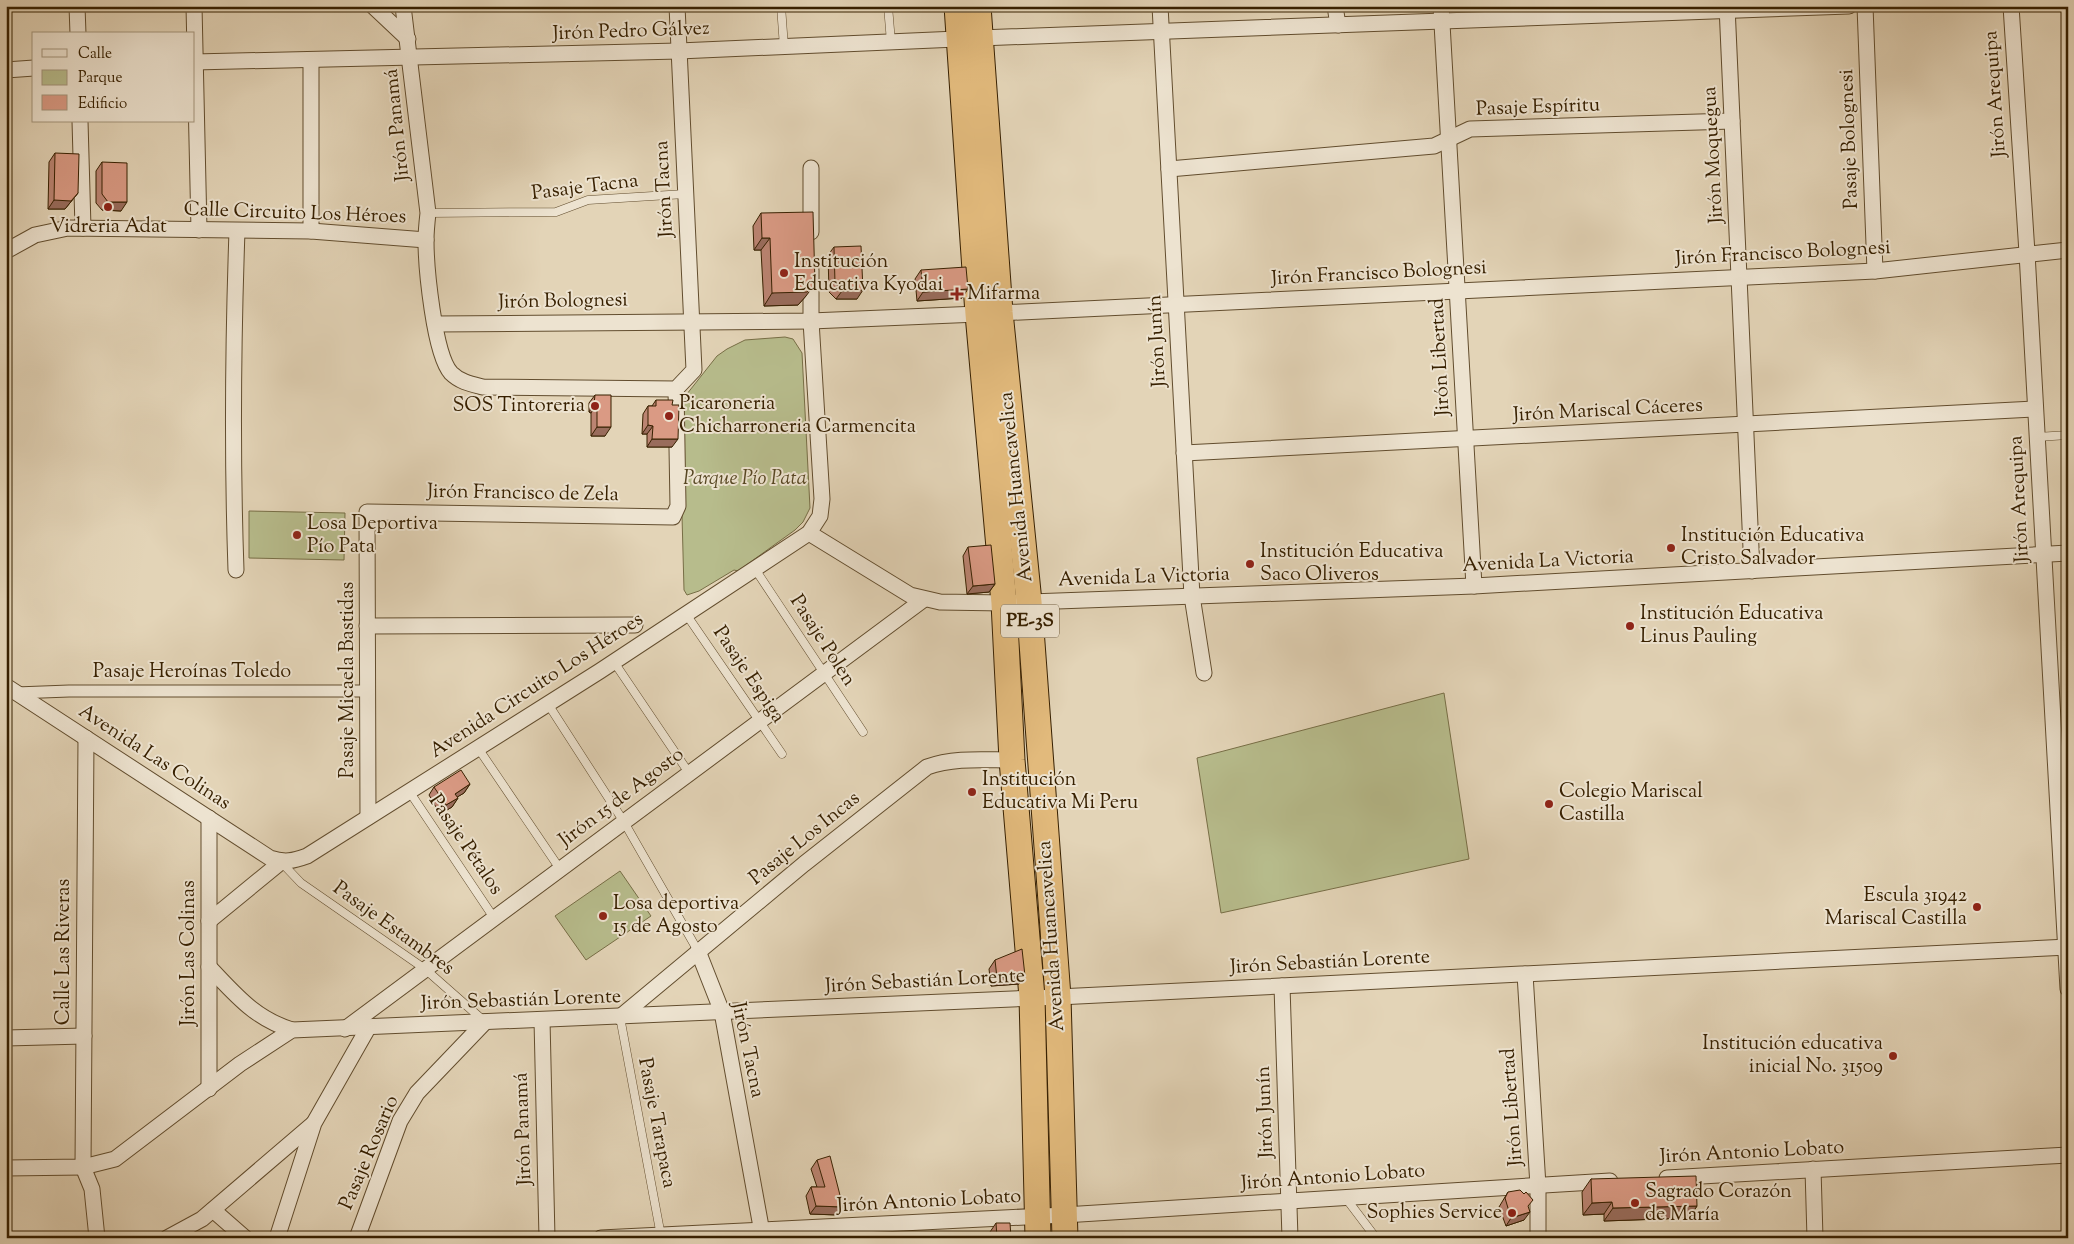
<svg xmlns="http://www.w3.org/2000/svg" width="2074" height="1244" viewBox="0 0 2074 1244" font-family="'Sorts Mill Goudy',serif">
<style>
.green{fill:#b7bc8c;stroke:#776e46}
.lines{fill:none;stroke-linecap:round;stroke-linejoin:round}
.service-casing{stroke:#624d2e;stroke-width:9}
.pedestrian-casing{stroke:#624d2e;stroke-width:13}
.minor-casing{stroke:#624d2e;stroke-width:17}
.trunk-casing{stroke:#372000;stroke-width:27}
.service{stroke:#ede3d0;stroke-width:8}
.pedestrian{stroke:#ede3d0;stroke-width:11}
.minor{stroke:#ede3d0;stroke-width:15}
.trunk{stroke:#e2ba7c;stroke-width:25}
.wall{fill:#bb8472;stroke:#372000}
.shaded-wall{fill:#996c5c;stroke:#372000}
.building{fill:#da9a84;stroke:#372000}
.poi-dot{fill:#8f2418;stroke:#ede3d0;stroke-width:2}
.labels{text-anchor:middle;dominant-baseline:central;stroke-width:4;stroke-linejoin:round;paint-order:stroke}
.shield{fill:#ede3d0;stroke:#6e5a3e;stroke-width:1}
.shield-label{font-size:19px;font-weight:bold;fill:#372000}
.street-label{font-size:20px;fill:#372000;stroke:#ede3d0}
.poi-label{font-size:20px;fill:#372000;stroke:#ede3d0;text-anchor:start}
.park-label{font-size:20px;font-style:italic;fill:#574723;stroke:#ede3d0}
</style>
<rect width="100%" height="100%" fill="#e3d4b7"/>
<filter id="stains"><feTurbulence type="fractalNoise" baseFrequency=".004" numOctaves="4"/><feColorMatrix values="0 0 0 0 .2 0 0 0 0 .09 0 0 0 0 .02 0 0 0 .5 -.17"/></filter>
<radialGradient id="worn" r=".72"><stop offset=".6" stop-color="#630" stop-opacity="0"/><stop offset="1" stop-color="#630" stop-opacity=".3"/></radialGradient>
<g class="green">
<path d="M785,337L793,339L802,353L810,508L803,522L795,530L738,571L734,570L699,591L687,595L684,590L679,404L717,356L727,349L745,340Z"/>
<path d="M249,511L345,513L344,560L249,558Z"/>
<path d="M1444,693L1469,859L1221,913L1197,758Z"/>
<path d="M620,871L651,916L586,960L555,916Z"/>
</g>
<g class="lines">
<g class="service-casing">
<g id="service">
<path d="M781,6L784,47"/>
<path d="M888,6L891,42"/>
<path d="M428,213L556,212L588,200L685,194"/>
<path d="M2037,437L2068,435"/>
<path d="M755,569L863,732"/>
<path d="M686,614L782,754"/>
<path d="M614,662L689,773"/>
<path d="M548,704L624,822L698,951"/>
<path d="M478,748L560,869"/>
<path d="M409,791L494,918"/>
<path d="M281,862L301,883L425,969L484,1021"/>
<path d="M620,1017L661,1236"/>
<path d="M1345,1197L1376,1238"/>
</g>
</g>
<g class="pedestrian-casing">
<path id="pedestrian" d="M16,693L69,691H368"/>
</g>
<g class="minor-casing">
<g id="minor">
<path d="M77,6L78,34"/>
<path d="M194,6L199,230"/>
<path d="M373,6L408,39"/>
<path d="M403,6L428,213C427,222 426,231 426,240C426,267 434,354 451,373C460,382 471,384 483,387L676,389L694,370L677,6"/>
<path d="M1160,6L1192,596L1204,673"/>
<path d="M1335,6L1338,25"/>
<path d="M1441,6L1474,586"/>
<path d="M1727,6L1752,571"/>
<path d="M1865,6L1875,271"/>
<path d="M2011,6L2027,253L2068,989"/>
<path d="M311,60V231"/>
<path d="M194,62L679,51L980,38L1849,6"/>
<path d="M6,70L34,68"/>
<path d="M80,121L83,228"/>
<path d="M811,168V232"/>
<path d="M1169,169L1434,146L1470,129L1732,121"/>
<path d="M6,251L35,235L68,228L311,231L426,240"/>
<path d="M435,324L811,321L978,314L1875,271L2068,250"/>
<path d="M1184,453L2035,409"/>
<path d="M809,533L910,595L940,602L1004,603L1474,586L2068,553"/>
<path d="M236,570C232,457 233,344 237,231"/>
<path d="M367,626L635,625"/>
<path d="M6,686L270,858C285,863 293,861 307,856L600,671L809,533L820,516L822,499L811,321V270"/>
<path d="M86,738L83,1167L92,1189L97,1238"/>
<path d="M368,817L367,512L673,517L678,506L676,389"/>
<path d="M209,921L281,862"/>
<path d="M698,951L722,1012L763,1238"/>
<path d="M209,967C236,995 254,1018 292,1030"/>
<path d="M1525,974L1538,1186V1238"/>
<path d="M1282,986L1290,1238"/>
<path d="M620,1017L804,864L927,767C954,757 984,760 1012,760"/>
<path d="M542,1020L547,1238"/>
<path d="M345,1029L923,600"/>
<path d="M6,1038L84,1036"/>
<path d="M209,1089V818"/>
<path d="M6,1168L83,1167L115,1159L240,1064L292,1030L1058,997L2068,947"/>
<path d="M1813,1169L1815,1238"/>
<path d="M1667,1178L2068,1155"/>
<path d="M213,1210L245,1238"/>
<path d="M167,1238L202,1219L313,1124"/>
<path d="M277,1238L314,1123L368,1028"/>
<path d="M357,1238L400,1121L417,1093L485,1022"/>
<path d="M601,1238L1064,1215L1610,1181"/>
</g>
</g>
<g class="trunk-casing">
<g id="trunk">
<path d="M957,6L978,314L1004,603L1012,760L1032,997L1038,1238"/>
<path d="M978,6L1000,312L1029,602L1058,997L1065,1238"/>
</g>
</g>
<use href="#service" class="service"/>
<use href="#pedestrian" class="pedestrian"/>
<use href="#minor" class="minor"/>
<use href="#trunk" class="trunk"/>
</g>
<g class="wall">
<path d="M55,153L78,193L65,209H48L49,162Z"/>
<path d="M102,162L121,211L102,210L96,203V171Z"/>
<path d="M761,213L806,296L798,305L764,306L761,250H754L753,226Z"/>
<path d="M834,247L857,299H836L829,292L828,255Z"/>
<path d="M921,270L962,298L917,301L915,279Z"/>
<path d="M595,395L605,436H591V413L589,412V403Z"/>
<path d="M656,400L672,447H647V434H642L643,414L648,406H652Z"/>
<path d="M968,547L995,584L989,592L967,594L963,556Z"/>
<path d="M470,784L464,793L457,797L458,798L452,807L440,814L429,795L434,787Z"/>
<path d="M995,960L1025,976L1019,984L991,986L989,969Z"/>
<path d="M817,1160L843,1207L838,1215L810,1214L806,1196L811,1187H817L811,1169Z"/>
<path d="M1591,1179L1697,1206L1689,1218L1604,1221V1214L1583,1215L1582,1192Z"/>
<path d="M1508,1192L1528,1207L1524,1220L1506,1226L1499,1207Z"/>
<path d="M996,1223L1011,1238H991L990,1232Z"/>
</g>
<g class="shaded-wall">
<path d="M78,193L65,209H48L54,200Z"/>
<path d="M108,202H127L121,211L102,210Z"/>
<path d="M762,238H770L761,250H754Z"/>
<path d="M815,284L806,296L798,305L764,306L772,293Z"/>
<path d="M968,289L962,298L917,301L923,292Z"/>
<path d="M863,290L857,299H836L842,291Z"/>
<path d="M594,404H597L591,413L589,412Z"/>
<path d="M648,425L653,426L647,434H642Z"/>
<path d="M597,427H611L605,436H591Z"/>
<path d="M652,439H678L672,447H647Z"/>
<path d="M995,584L989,592L967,594L973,586Z"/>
<path d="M470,784L464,793L449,802L455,794Z"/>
<path d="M458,798L452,807L440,814L446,805Z"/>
<path d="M1025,976L1019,984L991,986L997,978Z"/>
<path d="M1612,1202L1604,1214L1583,1215L1592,1203Z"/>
<path d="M816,1206L843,1207L838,1215L810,1214Z"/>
<path d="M1697,1206L1689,1218L1604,1221L1613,1208Z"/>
<path d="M1530,1212L1524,1220L1506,1226L1511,1218Z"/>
</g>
<g class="building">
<path d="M55,153L79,154L78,193L71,201L54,200Z"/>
<path d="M102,162L127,163V202H108L102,194Z"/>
<path d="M813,212L815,284L807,292L772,293L770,238H762L761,213Z"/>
<path d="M861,246L863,290L842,291L835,283L834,247Z"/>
<path d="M966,267L968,289L923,292L921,270Z"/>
<path d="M595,395H611V427H597V404H594Z"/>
<path d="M656,400H673L672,405H679L678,439H652L653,426L648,425V406H656Z"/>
<path d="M991,545L995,584L973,586L968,547Z"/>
<path d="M461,770L470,784L455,794L458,798L446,805L434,787Z"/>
<path d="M1022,949L1025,976L997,978L995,960Z"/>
<path d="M830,1156L843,1207L816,1206L811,1187H825L817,1160Z"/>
<path d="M1696,1176L1697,1206L1613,1208L1612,1202L1592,1203L1591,1179Z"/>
<path d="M1520,1190L1524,1194L1526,1192L1533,1200L1528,1206L1530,1212L1511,1218L1505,1198L1508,1192Z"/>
<path d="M996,1223H1010L1011,1238H997Z"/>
</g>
<g class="poi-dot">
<circle cx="108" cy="207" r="5"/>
<circle cx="784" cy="273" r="5"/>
<path d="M954.5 286.5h5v5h5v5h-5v5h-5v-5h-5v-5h5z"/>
<circle cx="595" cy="406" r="5"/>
<circle cx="669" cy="416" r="5"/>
<circle cx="297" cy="535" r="5"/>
<circle cx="1671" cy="548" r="5"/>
<circle cx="1250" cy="564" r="5"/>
<circle cx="1630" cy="626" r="5"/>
<circle cx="972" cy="792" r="5"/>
<circle cx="1549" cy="804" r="5"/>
<circle cx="1977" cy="907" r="5"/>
<circle cx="603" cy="916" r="5"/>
<circle cx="1893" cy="1056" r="5"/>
<circle cx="1635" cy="1203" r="5"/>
<circle cx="1512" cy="1213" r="5"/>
</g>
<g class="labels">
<rect class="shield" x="1001" y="604.5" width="58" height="33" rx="4"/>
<g class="shield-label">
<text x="1030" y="621">PE-3S</text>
</g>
<g class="street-label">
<text transform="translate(631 32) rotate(-2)">Jirón Pedro Gálvez</text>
<text transform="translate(1996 94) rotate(-94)">Jirón Arequipa</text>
<text transform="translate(1538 108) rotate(-2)">Pasaje Espíritu</text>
<text transform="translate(398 125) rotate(-96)">Jirón Panamá</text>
<text transform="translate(1850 139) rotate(-92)">Pasaje Bolognesi</text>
<text transform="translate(1714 155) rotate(-93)">Jirón Moquegua</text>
<text transform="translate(585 188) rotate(-7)">Pasaje Tacna</text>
<text transform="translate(665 189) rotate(-93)">Jirón Tacna</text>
<text transform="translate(295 214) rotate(2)">Calle Circuito Los Héroes</text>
<text transform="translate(1783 254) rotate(-3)">Jirón Francisco Bolognesi</text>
<text transform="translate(1379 274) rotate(-3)">Jirón Francisco Bolognesi</text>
<text transform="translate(563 302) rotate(-1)">Jirón Bolognesi</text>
<text transform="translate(1158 341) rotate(-93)">Jirón Junín</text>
<text transform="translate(1441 357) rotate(-93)">Jirón Libertad</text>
<text transform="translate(1608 411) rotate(-3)">Jirón Mariscal Cáceres</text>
<text transform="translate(1017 487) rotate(-96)">Avenida Huancavelica</text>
<text transform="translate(523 494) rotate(1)">Jirón Francisco de Zela</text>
<text transform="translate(2020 499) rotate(-93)">Jirón Arequipa</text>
<text transform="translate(1548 562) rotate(-3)">Avenida La Victoria</text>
<text transform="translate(1144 578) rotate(-2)">Avenida La Victoria</text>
<text transform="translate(822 641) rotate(57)">Pasaje Polen</text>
<text x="192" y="672">Pasaje Heroínas Toledo</text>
<text transform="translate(748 675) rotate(56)">Pasaje Espiga</text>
<text transform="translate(348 680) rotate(-90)">Pasaje Micaela Bastidas</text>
<text transform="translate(537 686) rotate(-33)">Avenida Circuito Los Héroes</text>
<text transform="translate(154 758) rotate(33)">Avenida Las Colinas</text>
<text transform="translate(622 798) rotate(-37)">Jirón 15 de Agosto</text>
<text transform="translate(805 839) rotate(-39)">Pasaje Los Incas</text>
<text transform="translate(465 845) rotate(56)">Pasaje Pétalos</text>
<text transform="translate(393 929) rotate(36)">Pasaje Estambres</text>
<text transform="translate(1052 936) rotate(-94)">Avenida Huancavelica</text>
<text transform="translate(64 952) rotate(-90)">Calle Las Riveras</text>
<text transform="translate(189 953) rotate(-90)">Jirón Las Colinas</text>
<text transform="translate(1330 963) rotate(-3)">Jirón Sebastián Lorente</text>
<text transform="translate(925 982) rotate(-3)">Jirón Sebastián Lorente</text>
<text transform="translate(521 1001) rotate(-2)">Jirón Sebastián Lorente</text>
<text transform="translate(747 1050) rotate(78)">Jirón Tacna</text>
<text transform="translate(1513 1107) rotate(-94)">Jirón Libertad</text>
<text transform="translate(1266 1112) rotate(-92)">Jirón Junín</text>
<text transform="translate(656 1123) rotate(79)">Pasaje Tarapaca</text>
<text transform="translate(524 1129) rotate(-92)">Jirón Panamá</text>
<text transform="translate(370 1153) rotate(-67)">Pasaje Rosario</text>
<text transform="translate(1752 1153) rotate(-3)">Jirón Antonio Lobato</text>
<text transform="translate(1333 1178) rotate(-4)">Jirón Antonio Lobato</text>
<text transform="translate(929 1202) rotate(-3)">Jirón Antonio Lobato</text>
</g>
<g class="poi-label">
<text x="108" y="227" text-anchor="middle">Vidreria Adat</text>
<text x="794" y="262">Institución<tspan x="794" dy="23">Educativa Kyodai</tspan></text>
<text x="967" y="294">Mifarma</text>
<text x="679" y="404">Picaroneria<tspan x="679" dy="23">Chicharroneria Carmencita</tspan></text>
<text x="585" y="406" text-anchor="end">SOS Tintoreria</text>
<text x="307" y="524">Losa Deportiva<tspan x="307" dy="23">Pío Pata</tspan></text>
<text x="1681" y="536">Institución Educativa<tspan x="1681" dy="23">Cristo Salvador</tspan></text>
<text x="1260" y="552">Institución Educativa<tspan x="1260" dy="23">Saco Oliveros</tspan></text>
<text x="1640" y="614">Institución Educativa<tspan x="1640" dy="23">Linus Pauling</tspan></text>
<text x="982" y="780">Institución<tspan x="982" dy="23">Educativa Mi Peru</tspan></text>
<text x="1559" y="792">Colegio Mariscal<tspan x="1559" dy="23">Castilla</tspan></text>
<text x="1967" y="896" text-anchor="end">Escula 31942<tspan x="1967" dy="23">Mariscal Castilla</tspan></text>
<text x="613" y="904">Losa deportiva<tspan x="613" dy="23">15 de Agosto</tspan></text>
<text x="1883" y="1044" text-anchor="end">Institución educativa<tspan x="1883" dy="23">inicial No. 31509</tspan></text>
<text x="1645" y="1192">Sagrado Corazón<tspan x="1645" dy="23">de María</tspan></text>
<text x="1502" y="1213" text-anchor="end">Sophies Service</text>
</g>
<g class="park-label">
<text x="745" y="479">Parque Pío Pata</text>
</g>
</g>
<rect width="2074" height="1244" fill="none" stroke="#e3d4b7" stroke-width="25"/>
<rect x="8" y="8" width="2059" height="1229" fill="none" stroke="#372000" stroke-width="2.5"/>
<rect x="12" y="12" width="2049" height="1219" fill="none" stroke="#372000"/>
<rect x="32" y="32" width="162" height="90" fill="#ede3d0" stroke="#a4957d"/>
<rect x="42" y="49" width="25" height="8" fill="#ede3d0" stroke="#a4957d"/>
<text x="78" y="58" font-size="15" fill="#372000">Calle</text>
<rect x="42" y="70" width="25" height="15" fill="#b7bc8c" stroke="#a4957d"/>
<text x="78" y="82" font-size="15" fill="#372000">Parque</text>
<rect x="42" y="95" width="25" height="15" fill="#da9a84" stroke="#a4957d"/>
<text x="78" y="108" font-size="15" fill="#372000">Edificio</text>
<rect width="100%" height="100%" filter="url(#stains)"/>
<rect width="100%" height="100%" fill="url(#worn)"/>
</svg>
